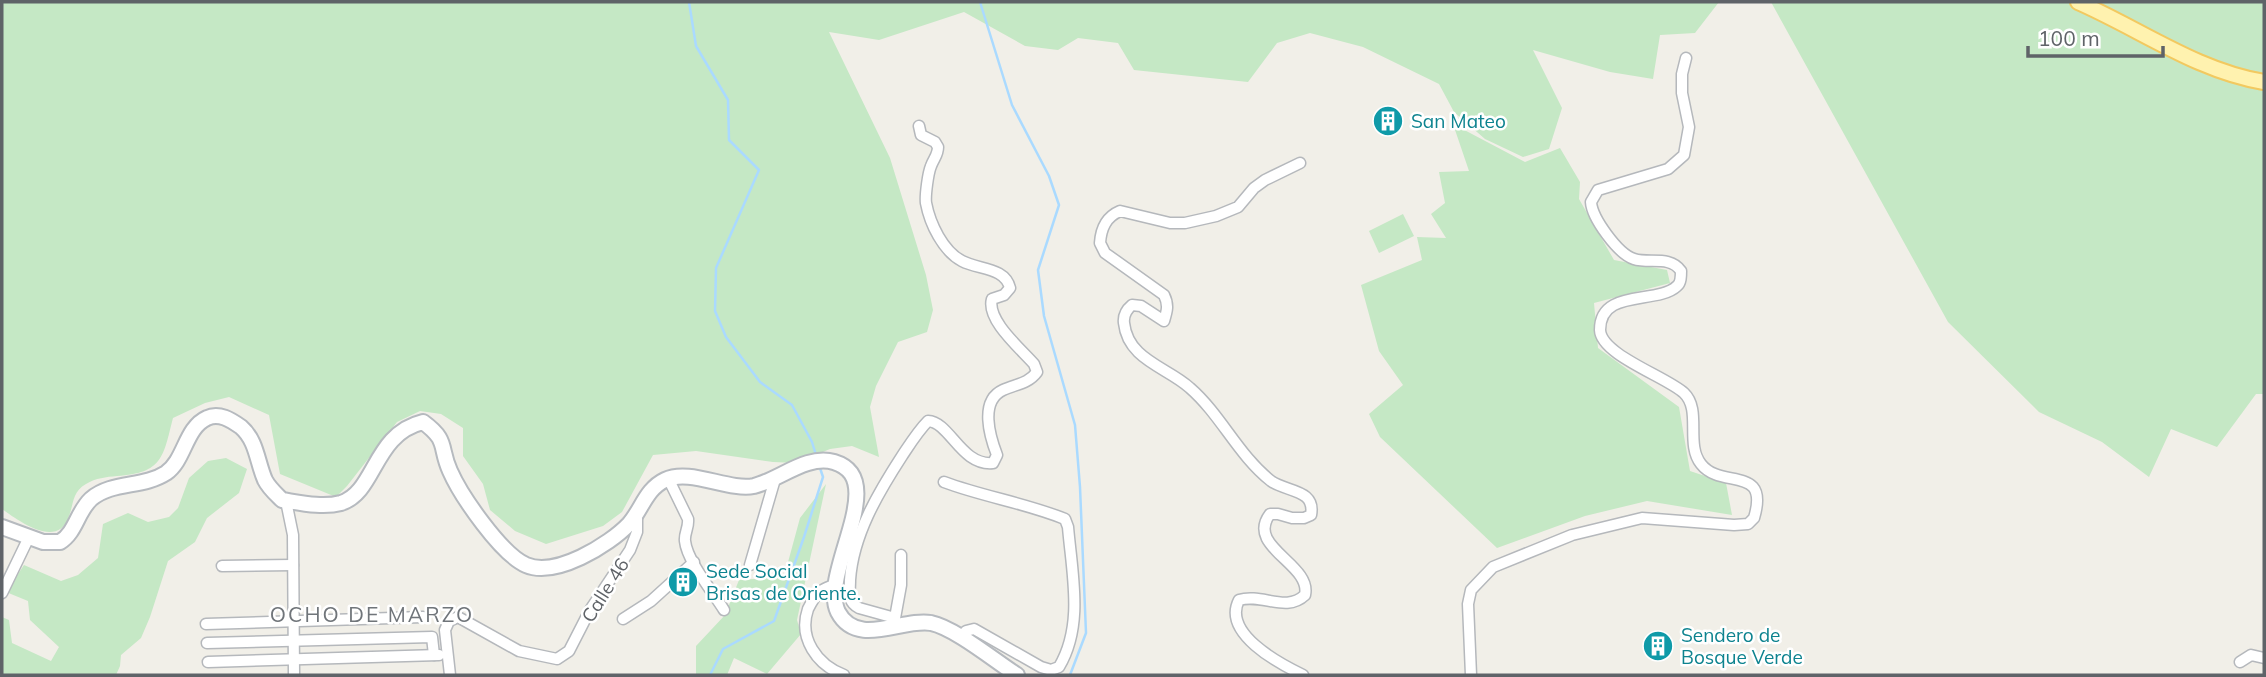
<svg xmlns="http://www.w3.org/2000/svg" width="2266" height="677" viewBox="0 0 2266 677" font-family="Mulish,sans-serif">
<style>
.green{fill:#c5e8c5}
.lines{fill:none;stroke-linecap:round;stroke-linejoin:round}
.stream{stroke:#aadaff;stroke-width:2.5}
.minor-casing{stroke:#b5b8bc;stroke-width:13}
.secondary-casing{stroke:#b6babf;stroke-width:18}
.primary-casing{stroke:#f2c960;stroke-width:18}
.minor{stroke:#fff;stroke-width:10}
.secondary{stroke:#fff;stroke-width:14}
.primary{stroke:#fff2af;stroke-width:14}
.labels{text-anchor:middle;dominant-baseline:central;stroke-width:5;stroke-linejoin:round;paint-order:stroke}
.culture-label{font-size:19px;fill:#0d838f;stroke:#fff;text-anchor:start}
.street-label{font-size:19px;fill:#5f6368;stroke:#fff}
.neighbourhood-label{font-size:21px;letter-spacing:2px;fill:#70757a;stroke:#fff}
</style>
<rect width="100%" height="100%" fill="#f1efe8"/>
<g class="green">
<path d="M2,2H1719L1695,33L1660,35L1653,79L1610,72L1533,50L1562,108L1549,149L1523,157L1485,139L1454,112L1439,84L1363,47L1310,33L1277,43L1248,82L1134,70L1118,43L1078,38L1058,50L1025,46L964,12L879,40L829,32L890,158L926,275L933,310L927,332L898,342L876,386L870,407L879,457L852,446L830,449L796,463L773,462L696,451L653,455L622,512L603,526L546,544L515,531L490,510L483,484L463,456V428L441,414L420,411L397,422L347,486L336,497L280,474L269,415L229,397L205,403L173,418C163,457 163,473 117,476C106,477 96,478 86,484C72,492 74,503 69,516C58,550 19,521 2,509Z"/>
<path d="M1771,2H2264V394H2256L2217,447L2171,429L2149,477L2102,442L2039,412L1948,322Z"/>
<path d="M1453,124L1525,162L1560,148L1580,182L1579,199L1614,260L1667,270L1670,283L1594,303L1598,348L1679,407L1690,471L1726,483L1732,515L1647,501L1585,516L1497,548L1380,437L1369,414L1403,385L1379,351L1361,285L1422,260L1417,237L1446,238L1431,214L1445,203L1439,172L1469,171Z"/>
<path d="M1403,214L1414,236L1379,253L1369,231Z"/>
<path d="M226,458L247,469L239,493L207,518L195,542L168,561L150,617L141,638L121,655L120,666L116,675H2V617L9,620L12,643L51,661L59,647L30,620L28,601L6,592L24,565L61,581L78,575L98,558L103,524L128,513L148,522L169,517L178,508L189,478L208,461Z"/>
<path d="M826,484L797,620L801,634L767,674L734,658L727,675H696V646L725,615L739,580L784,577L800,518Z"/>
</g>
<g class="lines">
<g class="stream">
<path d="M689,2L696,46L728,100L729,140L759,170L716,268L715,311L726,337L760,382L792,405L812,442L816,455"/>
<path d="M980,2L1012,105L1049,176L1059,205L1038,270L1044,316L1075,425L1080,487L1086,633L1070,675"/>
<path d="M710,675L723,649L774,621L804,537L823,477L820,468"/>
</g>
<g class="minor-casing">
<g id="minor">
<path d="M1300,163L1265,180L1254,188L1238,207L1216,216L1185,223H1170L1120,211C1106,217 1101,228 1100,243L1105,253L1164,295C1169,305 1167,311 1164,321L1141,306L1132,305C1126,310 1123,315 1124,323C1128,360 1167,367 1190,388C1221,415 1238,455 1271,481C1286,492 1316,489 1311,515L1304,518H1292L1278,514H1270C1245,547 1312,564 1305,595C1286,613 1262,593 1239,600C1222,633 1278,663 1303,675"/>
<path d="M668,478L688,519C689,528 684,533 685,541C687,561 713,592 724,610"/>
<path d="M944,482C984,497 1026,503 1065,519L1068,527C1072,574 1084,625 1059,667L1051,670L1041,667L974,629L966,631L961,638"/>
<path d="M286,501L293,535L294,675"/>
<path d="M750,565L775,479"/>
<path d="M222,566L293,565"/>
<path d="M836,584C832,586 825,588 821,591C815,595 811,603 808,609C798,638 817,665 844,675"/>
<path d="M2,593L29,537"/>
<path d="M895,618L901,585V555"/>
<path d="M623,619L651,601L694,562"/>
<path d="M206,624L423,617"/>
<path d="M895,627V618L859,608C847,602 850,592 850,580C853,535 878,493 902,456C910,444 918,431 928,421C950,422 961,466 993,463L997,455C990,437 979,401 1003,390C1016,384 1028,384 1037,372L1034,364C1021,349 986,320 992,299L1004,295L1010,288C1005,267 979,270 962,261C943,251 930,224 926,203C925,196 928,173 931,166C934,158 938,155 938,147L935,142L921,135L919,126"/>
<path d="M207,643L432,637L434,655"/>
<path d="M208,662L439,655"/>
<path d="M2240,662L2251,655L2264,658"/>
<path d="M450,675L445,630L449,621L458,617L519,651L557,659L569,651L590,610L630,550L637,532V513"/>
<path d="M1471,675L1468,604L1471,590L1493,567L1572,535L1642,518L1734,525L1748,524L1754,518C1770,464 1721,490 1701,464C1685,444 1702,410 1684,393C1667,377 1601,355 1600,330C1600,288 1657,305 1677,286C1681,283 1681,276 1681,271C1670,255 1649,264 1634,259C1618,254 1592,218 1591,202L1598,190L1668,169L1684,155L1689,127L1682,93V74L1686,58"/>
</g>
</g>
<g class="secondary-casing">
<path id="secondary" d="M2,527L43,542H60C76,532 77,512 91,499C112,481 143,488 166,473C185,460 185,428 207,418C219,412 231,420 241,427C257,441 257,462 265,480C269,488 276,494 282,500C301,503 323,508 341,503C376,492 373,434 423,422C449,441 439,447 450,471C461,496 501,554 526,565C555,578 609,545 629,524C642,509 646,489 665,480C690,468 728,491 754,486C779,480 807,454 834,462C891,479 819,573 838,612C857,648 902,618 931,623C955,628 995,661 1017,675"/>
</g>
<g class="primary-casing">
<path id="primary" d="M2078,2C2140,29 2197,71 2264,82"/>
</g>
<use href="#minor" class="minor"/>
<use href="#secondary" class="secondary"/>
<use href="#primary" class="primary"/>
</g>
<defs>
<g id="building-disc" transform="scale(1.575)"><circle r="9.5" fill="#0f9aa8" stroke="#fff"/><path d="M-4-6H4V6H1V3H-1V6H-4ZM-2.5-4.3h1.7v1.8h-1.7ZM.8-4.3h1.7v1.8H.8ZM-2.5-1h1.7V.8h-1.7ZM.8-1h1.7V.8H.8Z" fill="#fff"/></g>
</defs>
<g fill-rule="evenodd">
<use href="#building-disc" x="1388" y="121"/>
<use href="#building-disc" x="683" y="582"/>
<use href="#building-disc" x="1658" y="646"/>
</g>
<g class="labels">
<g class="culture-label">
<text x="1411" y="121">San Mateo</text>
<text x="706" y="571">Sede Social<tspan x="706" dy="22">Brisas de Oriente.</tspan></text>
<text x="1681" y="635">Sendero de<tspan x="1681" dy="22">Bosque Verde</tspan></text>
</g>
<g class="street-label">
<text transform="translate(605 590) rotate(-58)">Calle 46</text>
</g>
<g class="neighbourhood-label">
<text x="372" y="614">OCHO DE MARZO</text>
</g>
</g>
<rect width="2266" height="677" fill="none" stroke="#5f6368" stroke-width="7"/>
<path d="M2028 46v10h135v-10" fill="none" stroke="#5f6368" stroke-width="3.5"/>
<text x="2038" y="46" font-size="21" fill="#5f6368" stroke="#ffffff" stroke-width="5" paint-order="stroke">100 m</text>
</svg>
